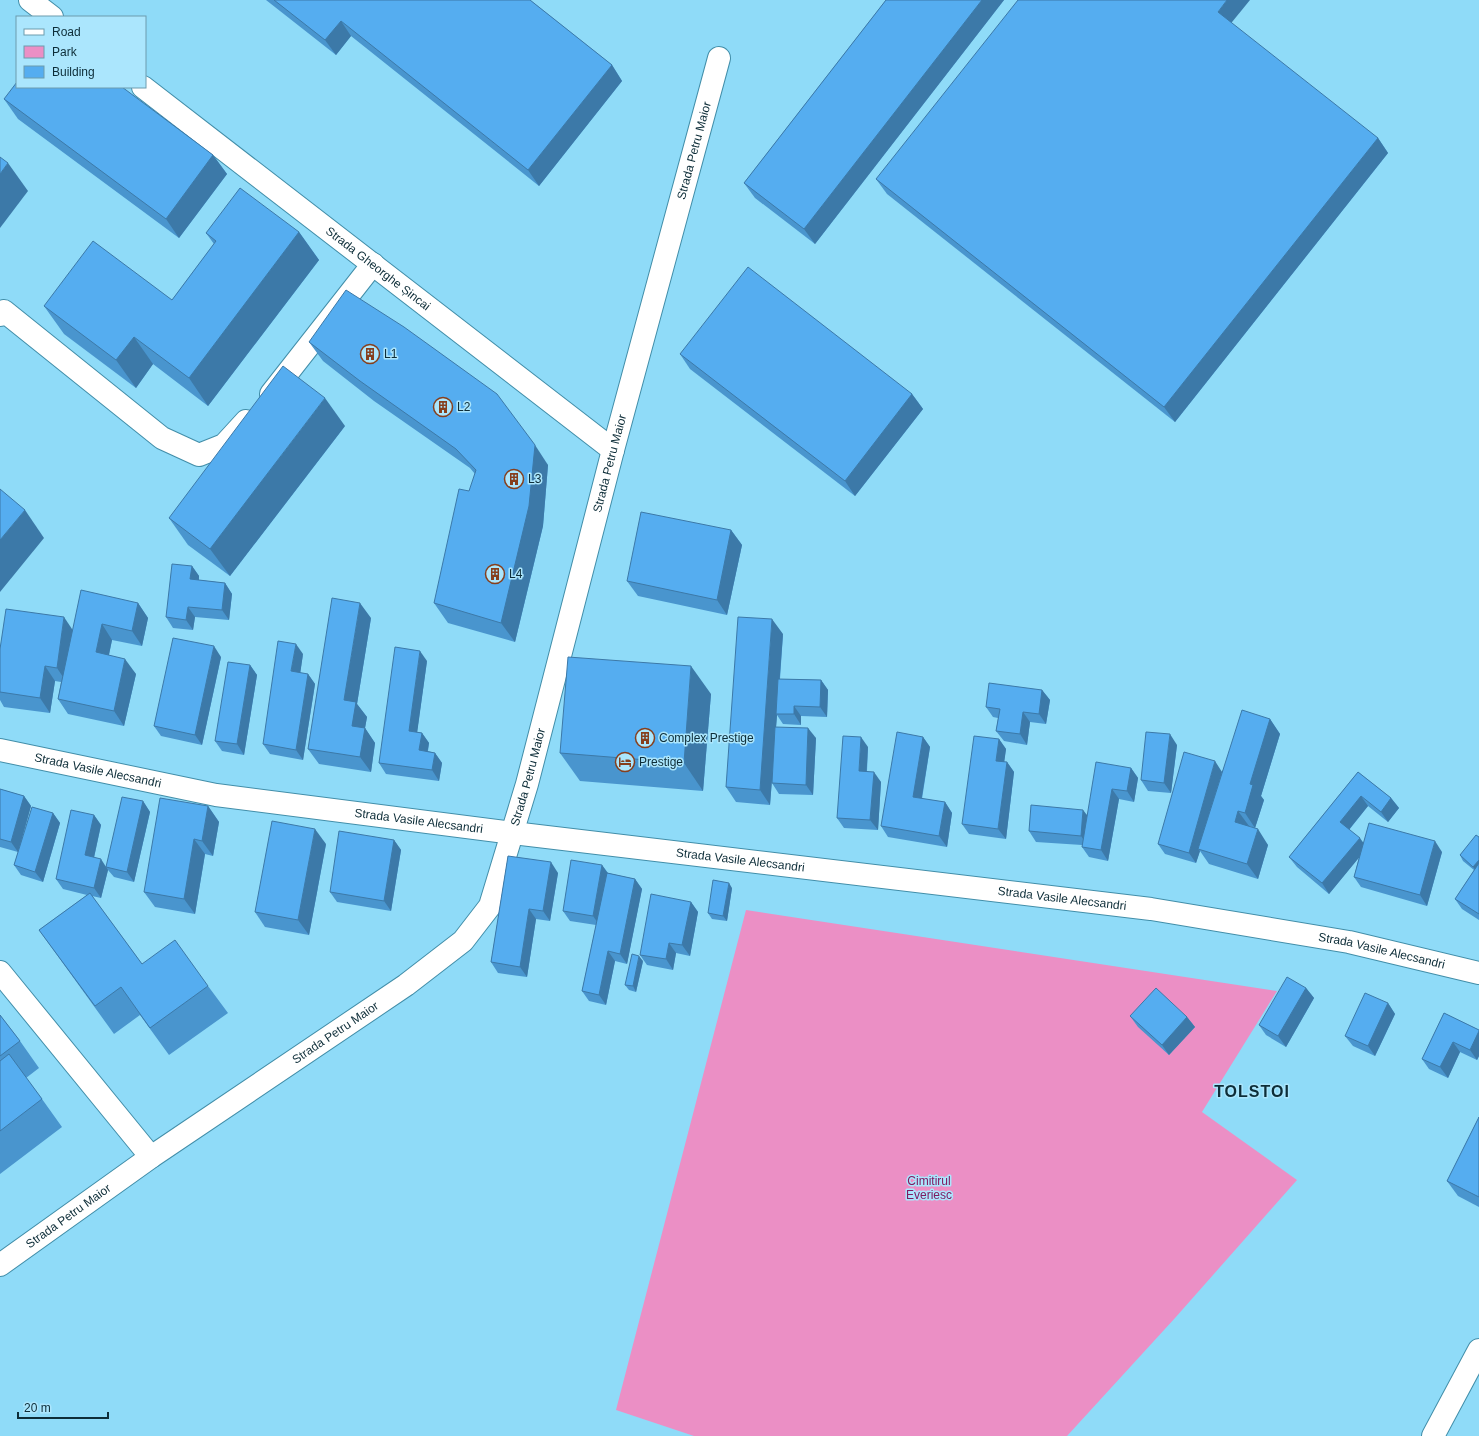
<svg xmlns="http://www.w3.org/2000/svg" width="1479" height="1436" viewBox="0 0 1479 1436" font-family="Arial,sans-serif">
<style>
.green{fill:#eb8fc5}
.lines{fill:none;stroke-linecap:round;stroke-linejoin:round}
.minor-casing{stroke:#428ea9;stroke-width:24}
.minor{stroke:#fff;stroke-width:22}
.wall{fill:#4995ce}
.shaded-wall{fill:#3c79a8}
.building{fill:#55adf0;stroke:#3c79a8}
.labels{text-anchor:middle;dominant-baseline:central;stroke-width:3;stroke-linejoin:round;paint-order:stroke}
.street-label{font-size:12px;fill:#0d2d38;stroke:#abe6fd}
.poi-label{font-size:12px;fill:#0d2d38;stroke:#abe6fd;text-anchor:start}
.park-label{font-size:12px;fill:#801a60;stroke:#abe6fd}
.district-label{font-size:16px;font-weight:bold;letter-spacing:1px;fill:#0d2d38;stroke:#abe6fd}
</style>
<rect width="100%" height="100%" fill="#8fdbf8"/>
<path class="green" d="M746,910L1277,991L1202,1112L1297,1180L1175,1318L1067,1436H694L616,1410Z"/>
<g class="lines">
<g class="minor-casing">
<g id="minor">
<path d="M30,0L52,17"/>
<path id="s1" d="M143,87L613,450"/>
<path d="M0,315L4,311L162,438L199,455L224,445L246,421"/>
<path d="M271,394L373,264"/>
<path id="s2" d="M0,750L216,795L513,833L1151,909L1349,942L1479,973"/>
<path d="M0,972L151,1157"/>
<path id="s3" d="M0,1265L151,1157L406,985L463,941L490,906L527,784L613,450L719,58"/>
<path d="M1433,1436L1479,1350"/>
</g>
</g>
<use href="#minor" class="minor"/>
</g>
<g class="wall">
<path d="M266,0H530L612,65L622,81L539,186L351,36L336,55Z"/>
<path d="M886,0H1004L815,244L755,198L744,183Z"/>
<path d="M4,99L213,155L227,174L179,238L18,119Z"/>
<path d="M1378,138L1388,153L1175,422L887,194L876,179Z"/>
<path d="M299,232L319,260L208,406L153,364L136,388L64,334L44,306L172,300L214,244L206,233Z"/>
<path d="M309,342L548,465L543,526L515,642L448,623L434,603L475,474L470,468L374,401L323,361Z"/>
<path d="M680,354L912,394L923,409L855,496L690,369Z"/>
<path d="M345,426L230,576L188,545L169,518Z"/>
<path d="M731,530L742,545L727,615L638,596L627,581Z"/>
<path d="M192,566L199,576V580L225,583L232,594L229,620L195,617L193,630L173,628L166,617Z"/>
<path d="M138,603L148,618L142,646L112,640L109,655L136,674L124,726L68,714L58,699L61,682L55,681L50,713L4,707L0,700V649L73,630Z"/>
<path d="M371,618L357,704L367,717L365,728L375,743L371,772L319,764L308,749Z"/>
<path d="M783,634L780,679L821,680L828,690L827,717L801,716V725L783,724L777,715L776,727L816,738L813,795L779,794L772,783V779L770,805L736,802L726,787Z"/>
<path d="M303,654L300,673L308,674L315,684L303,760L270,754L263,744Z"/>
<path d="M221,657L202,745L161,736L154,726Z"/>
<path d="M427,661L417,732L422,733L429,743L428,751L435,753L442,763L439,781L386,774L379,763Z"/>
<path d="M250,665L257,675L244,755L222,751L215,741Z"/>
<path d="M1042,690L1050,700L1046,724L1030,722L1027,745L1004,741L996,731L998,718L993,717L986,707Z"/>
<path d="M711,694L703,791L580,781L560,753Z"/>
<path d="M1270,719L1280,734L1261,796L1264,800L1255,828L1249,826V827L1268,845L1258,879L1209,864L1200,851L1196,863L1165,854L1158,844L1222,771Z"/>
<path d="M923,737L930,747L922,799L945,802L952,813L947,847L888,837L881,826Z"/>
<path d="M999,739L1006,749L1004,762H1007L1014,772L1006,839L969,834L962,824Z"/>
<path d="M1177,745L1171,793L1148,791L1141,780Z"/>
<path d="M868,747L867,771L881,782L878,830L844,828L837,818Z"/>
<path d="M1131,768L1138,778L1134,802L1119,799L1108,861L1089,857L1082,847V845L1036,842L1029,831L1087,815Z"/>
<path d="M1358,772L1391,798L1399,808L1388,822L1368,806L1349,830L1363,843L1442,852L1427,906L1361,887L1354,877L1359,857L1329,894L1297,867L1289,857Z"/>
<path d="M0,789L24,796L31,806L22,839L53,813L60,823L43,882L21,875L14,865L18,852L0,847Z"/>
<path d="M143,801L150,812L134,882L114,877L108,870L101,898L92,896L142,964L208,986L228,1013L169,1055L140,1015L114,1034L39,930L87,895L63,889L56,879L94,815L101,825L94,858L106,867Z"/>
<path d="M208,806L219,822L213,856L205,854L195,914L155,907L144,892Z"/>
<path d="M1479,837V920L1462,909L1455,899L1474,870L1463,861L1460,855Z"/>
<path d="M394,840L401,850L391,911L337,902L330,892Z"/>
<path d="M326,844L309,935L265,927L255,912Z"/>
<path d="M508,856L558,873L550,921L536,919L527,977L498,973L491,962Z"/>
<path d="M602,865L608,873L635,879L642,889L627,964L615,961L606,1005L589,1001L582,991L596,925L570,921L563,911Z"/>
<path d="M732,888L727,921L712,919L708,913Z"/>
<path d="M691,902L698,912L690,956L676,953L673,970L647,965L640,955Z"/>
<path d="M643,961L636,992L629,990L625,985Z"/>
<path d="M1306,988L1314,998L1286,1047L1266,1035L1259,1025Z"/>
<path d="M1388,1003L1395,1014L1375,1056L1353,1046L1345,1036Z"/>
<path d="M1444,1013L1479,1030V1056L1477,1060L1460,1052L1448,1078L1429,1069L1422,1059Z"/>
<path d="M0,1015L20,1041L39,1068L26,1078L42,1099L62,1127L0,1174Z"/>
<path d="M1130,1016L1187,1017L1195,1027L1169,1055L1138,1027Z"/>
<path d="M1479,1117V1207L1458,1196L1447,1181Z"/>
</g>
<g class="shaded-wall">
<path d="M982,0H1004L815,244L804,229Z"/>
<path d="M1227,0H1250L1228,27L1218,12Z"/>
<path d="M341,21L351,36L336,55L325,40Z"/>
<path d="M612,65L622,81L539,186L528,170Z"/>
<path d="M1378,138L1388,153L1175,422L1164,407Z"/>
<path d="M213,155L227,174L179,238L166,219Z"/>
<path d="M8,163L28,191L0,228V174Z"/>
<path d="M299,232L319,260L208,406L189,378Z"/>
<path d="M134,337L153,364L136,388L116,360Z"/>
<path d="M912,394L923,409L855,496L845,481Z"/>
<path d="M325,398L345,426L230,576L210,549Z"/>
<path d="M535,445L548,465L543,526L515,642L501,623Z"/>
<path d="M25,510L44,538L0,592V540Z"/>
<path d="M731,530L742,545L727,615L717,600Z"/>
<path d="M192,566L199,576L198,590L190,579Z"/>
<path d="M225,583L232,594L229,620L222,610Z"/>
<path d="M138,603L148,618L142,646L132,631Z"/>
<path d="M360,603L371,618L357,704L367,717L365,728L375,743L371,772L360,757L344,700Z"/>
<path d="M188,607L195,617L193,630L186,620Z"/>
<path d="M64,617L74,632L67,683L57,668Z"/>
<path d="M772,619L783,634L777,714H776L777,715L770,805L760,790Z"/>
<path d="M102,624L112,640L106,668L96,652Z"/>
<path d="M296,644L303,654L299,682L291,671Z"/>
<path d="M214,646L221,657L202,745L195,735Z"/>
<path d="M420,651L427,661L416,741L409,731Z"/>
<path d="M125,659L136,674L124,726L114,711Z"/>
<path d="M250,665L257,675L244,755L237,744Z"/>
<path d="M45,666L55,681L50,713L40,698Z"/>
<path d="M691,666L711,694L703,791L684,763Z"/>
<path d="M308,674L315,684L303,760L296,750Z"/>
<path d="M821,680L828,690L827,717L820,707Z"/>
<path d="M1042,690L1050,700L1046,724L1039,714Z"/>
<path d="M794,706L801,716V725L794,714Z"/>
<path d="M1023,712L1030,722L1027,745L1020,734Z"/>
<path d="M1270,719L1280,734L1261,796L1264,800L1255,828L1245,813L1250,784Z"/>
<path d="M808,728L816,738L813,795L806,785Z"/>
<path d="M422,733L429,743L426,760L419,750Z"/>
<path d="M1170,734L1177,745L1171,793L1164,783Z"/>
<path d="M861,737L868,747L866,781L859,771Z"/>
<path d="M923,737L930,747L920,808L913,797Z"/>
<path d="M999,739L1006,749L1003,771L996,761Z"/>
<path d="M435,753L442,763L439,781L432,770Z"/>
<path d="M1215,761L1222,772L1198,849L1200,851L1196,863L1189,853Z"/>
<path d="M1007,762L1014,772L1006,839L998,829Z"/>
<path d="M1131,768L1138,778L1134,802L1127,791Z"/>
<path d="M874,772L881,782L878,830L870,820Z"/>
<path d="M1112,789L1119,799L1108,861L1101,850Z"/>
<path d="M24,796L31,806L18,852L11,842Z"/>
<path d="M1361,796L1368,806L1347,832L1340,822Z"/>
<path d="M1391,798L1399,808L1388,822L1381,812Z"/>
<path d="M143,801L150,812L134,882L127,872Z"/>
<path d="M945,802L952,813L947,847L939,836Z"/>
<path d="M208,806L219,822L213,856L202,841Z"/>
<path d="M1083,810L1091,820L1088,846L1081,836Z"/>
<path d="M1238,811L1249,826L1246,837L1235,822Z"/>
<path d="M53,813L60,823L43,882L35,872Z"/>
<path d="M94,815L101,825L92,866L85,855Z"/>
<path d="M315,829L326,844L309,935L298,920Z"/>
<path d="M1258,829L1268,845L1258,879L1247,864Z"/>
<path d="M1360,838L1367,848L1329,894L1322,883Z"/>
<path d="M194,839L205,854L195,914L184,899Z"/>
<path d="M394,840L401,850L391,911L384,901Z"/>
<path d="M1435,841L1442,852L1427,906L1420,895Z"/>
<path d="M101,859L108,870L101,898L94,888Z"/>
<path d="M1479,860V869L1477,872L1473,867Z"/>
<path d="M551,862L558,873L550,921L543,911Z"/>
<path d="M602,865L609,875L600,926L593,916Z"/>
<path d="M635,879L642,889L627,964L620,954Z"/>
<path d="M729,883L732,888L727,921L723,916Z"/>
<path d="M691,902L698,912L690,956L682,945Z"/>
<path d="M529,909L536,919L527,977L520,967Z"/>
<path d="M669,943L676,953L673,970L666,959Z"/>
<path d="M608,951L615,961L606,1005L599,995Z"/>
<path d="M639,956L643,961L636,992L633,986Z"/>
<path d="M1306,988L1314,998L1286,1047L1278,1036Z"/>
<path d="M1388,1003L1395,1014L1375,1056L1368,1046Z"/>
<path d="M1187,1017L1195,1027L1169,1055L1162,1045Z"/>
<path d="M1479,1031V1056L1477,1060L1470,1050Z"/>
<path d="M1453,1042L1460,1052L1448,1078L1440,1067Z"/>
</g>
<g class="building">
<path d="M274,0H530L612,65L528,170L341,21L325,40Z"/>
<path d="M886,0H982L804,229L744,183Z"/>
<path d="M1018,0H1227L1218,12L1378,138L1164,407L876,179Z"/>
<path d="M17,82V87H122L213,155L166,219L4,99Z"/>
<path d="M0,157L8,163L0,174Z"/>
<path d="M240,188L299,232L189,378L134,337L116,360L44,306L93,241L172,300L216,241L206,233Z"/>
<path d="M748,267L912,394L845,481L680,354Z"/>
<path d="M346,290L404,327L497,394L535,445L529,506L501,623L434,603L459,489L469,491L476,470L456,449L360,381L309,342Z"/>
<path d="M283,366L325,398L210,549L169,518Z"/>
<path d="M0,489L25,510L0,540Z"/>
<path d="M641,512L731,530L717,600L627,581Z"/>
<path d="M172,564L192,566L190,579L225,583L222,610L188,607L186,620L166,617Z"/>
<path d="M81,590L138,603L132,631L102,624L96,652L125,659L114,711L58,699Z"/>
<path d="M332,598L360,603L344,700L356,702L352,726L365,728L360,757L308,749Z"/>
<path d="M6,609L64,617L57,668L45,666L40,698L0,692V649Z"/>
<path d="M738,617L772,619L760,790L726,787Z"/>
<path d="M173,638L214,646L195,735L154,726Z"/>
<path d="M278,641L296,644L291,671L308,674L296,750L263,744Z"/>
<path d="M395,647L420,651L409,731L422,733L419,750L435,753L432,770L379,763Z"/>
<path d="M568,657L691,666L684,763L560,753Z"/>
<path d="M228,662L250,665L237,744L215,741Z"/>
<path d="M778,679L821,680L820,707L794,706V714H776Z"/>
<path d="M989,683L1042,690L1039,714L1023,712L1020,734L996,731L1000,709L986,707Z"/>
<path d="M1242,710L1270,719L1250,784L1253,785L1245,813L1238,811L1235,822L1258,829L1247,864L1198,849Z"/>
<path d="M775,727L808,728L806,785L772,783Z"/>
<path d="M897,732L923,737L913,797L945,802L939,836L881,826Z"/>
<path d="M1146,732L1170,734L1164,783L1141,780Z"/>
<path d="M843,736L861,737L859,771L874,772L870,820L837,818Z"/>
<path d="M974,736L999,739L996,761L1007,762L998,829L962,824Z"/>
<path d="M1184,752L1215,761L1189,853L1158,844Z"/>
<path d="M1096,762L1131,768L1127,791L1112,789L1101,850L1082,847Z"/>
<path d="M1358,772L1391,798L1381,812L1361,796L1340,822L1360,838L1322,883L1289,857Z"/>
<path d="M0,789L24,796L11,842L0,839Z"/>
<path d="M122,797L143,801L127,872L106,867Z"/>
<path d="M160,798L208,806L202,841L194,839L184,899L144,892Z"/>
<path d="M1031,805L1083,810L1081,836L1029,831Z"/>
<path d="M32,807L53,813L35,872L14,865Z"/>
<path d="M71,810L94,815L85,855L101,859L94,888L56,879Z"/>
<path d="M272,821L315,829L298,920L255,912Z"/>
<path d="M1369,823L1435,841L1420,895L1354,877Z"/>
<path d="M339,831L394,840L384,901L330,892Z"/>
<path d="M1476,835L1479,837V860L1473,867L1460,855Z"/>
<path d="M508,856L551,862L543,911L529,909L520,967L491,962Z"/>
<path d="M571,860L602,865L593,916L563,911Z"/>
<path d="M1479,863V914L1455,899Z"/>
<path d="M607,873L635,879L620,954L608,951L599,995L582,991Z"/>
<path d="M713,880L729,883L723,916L708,913Z"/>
<path d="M90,893L142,964L175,940L208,986L150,1028L121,987L95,1006L39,930Z"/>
<path d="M651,894L691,902L682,945L669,943L666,959L640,955Z"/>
<path d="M632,954L639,956L633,986L625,985Z"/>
<path d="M1287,977L1306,988L1278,1036L1259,1025Z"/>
<path d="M1156,988L1187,1017L1162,1045L1130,1016Z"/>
<path d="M1365,993L1388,1003L1368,1046L1345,1036Z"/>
<path d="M1444,1013L1479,1030V1031L1470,1050L1453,1042L1440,1067L1422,1059Z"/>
<path d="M0,1015L20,1041L0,1056Z"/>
<path d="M9,1054L42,1099L0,1131V1061Z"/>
<path d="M1479,1117V1197L1447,1181Z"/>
</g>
<defs>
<g id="building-ring" transform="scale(1)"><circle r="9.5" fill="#abe6fd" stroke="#863f1d" stroke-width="1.5"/><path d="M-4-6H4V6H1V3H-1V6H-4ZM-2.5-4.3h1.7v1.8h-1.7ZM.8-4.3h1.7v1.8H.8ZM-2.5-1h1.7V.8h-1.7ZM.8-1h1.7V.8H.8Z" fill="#863f1d"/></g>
<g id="hotel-ring" transform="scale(1)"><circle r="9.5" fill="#abe6fd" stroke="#863f1d" stroke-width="1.5"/><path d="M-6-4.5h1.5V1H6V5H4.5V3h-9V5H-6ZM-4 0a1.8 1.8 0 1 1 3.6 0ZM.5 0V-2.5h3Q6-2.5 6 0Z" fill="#863f1d"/></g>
</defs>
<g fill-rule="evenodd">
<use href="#building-ring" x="370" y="354"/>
<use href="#building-ring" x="443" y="407"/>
<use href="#building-ring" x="514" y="479"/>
<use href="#building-ring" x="495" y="574"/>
<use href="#building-ring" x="645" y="738"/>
<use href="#hotel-ring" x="625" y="762"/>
</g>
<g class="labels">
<g class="street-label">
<text stroke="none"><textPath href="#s3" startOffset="1392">Strada Petru Maior</textPath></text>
<text stroke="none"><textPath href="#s1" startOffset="297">Strada Gheorghe Șincai</textPath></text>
<text stroke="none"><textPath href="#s3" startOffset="1068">Strada Petru Maior</textPath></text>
<text stroke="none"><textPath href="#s2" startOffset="100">Strada Vasile Alecsandri</textPath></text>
<text stroke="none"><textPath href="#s3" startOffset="744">Strada Petru Maior</textPath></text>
<text stroke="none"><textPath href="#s2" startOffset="425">Strada Vasile Alecsandri</textPath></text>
<text stroke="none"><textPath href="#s2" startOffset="749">Strada Vasile Alecsandri</textPath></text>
<text stroke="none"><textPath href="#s2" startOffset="1073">Strada Vasile Alecsandri</textPath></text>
<text stroke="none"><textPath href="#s2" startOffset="1397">Strada Vasile Alecsandri</textPath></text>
<text stroke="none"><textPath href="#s3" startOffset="408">Strada Petru Maior</textPath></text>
<text stroke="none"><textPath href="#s3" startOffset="84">Strada Petru Maior</textPath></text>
</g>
<g class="poi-label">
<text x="384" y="354">L1</text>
<text x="457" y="407">L2</text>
<text x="528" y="479">L3</text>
<text x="509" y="574">L4</text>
<text x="659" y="738">Complex Prestige</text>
<text x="639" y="762">Prestige</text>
</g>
<g class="park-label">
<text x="929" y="1181">Cimitirul<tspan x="929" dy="14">Everiesc</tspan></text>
</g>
<g class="district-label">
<text x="1252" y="1091">TOLSTOI</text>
</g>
</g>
<rect x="16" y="16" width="130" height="72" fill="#abe6fd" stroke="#6c9cae"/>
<rect x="24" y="29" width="20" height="6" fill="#ffffff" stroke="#6c9cae"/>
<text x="52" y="36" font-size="12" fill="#0d2d38">Road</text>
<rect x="24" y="46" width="20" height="12" fill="#eb8fc5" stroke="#6c9cae"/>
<text x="52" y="56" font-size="12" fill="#0d2d38">Park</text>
<rect x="24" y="66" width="20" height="12" fill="#55adf0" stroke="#6c9cae"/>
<text x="52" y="76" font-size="12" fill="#0d2d38">Building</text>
<path d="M18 1412v6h90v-6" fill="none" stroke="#0d2d38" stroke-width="2"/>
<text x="24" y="1412" font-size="12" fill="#0d2d38" stroke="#abe6fd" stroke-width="3" paint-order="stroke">20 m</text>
</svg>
